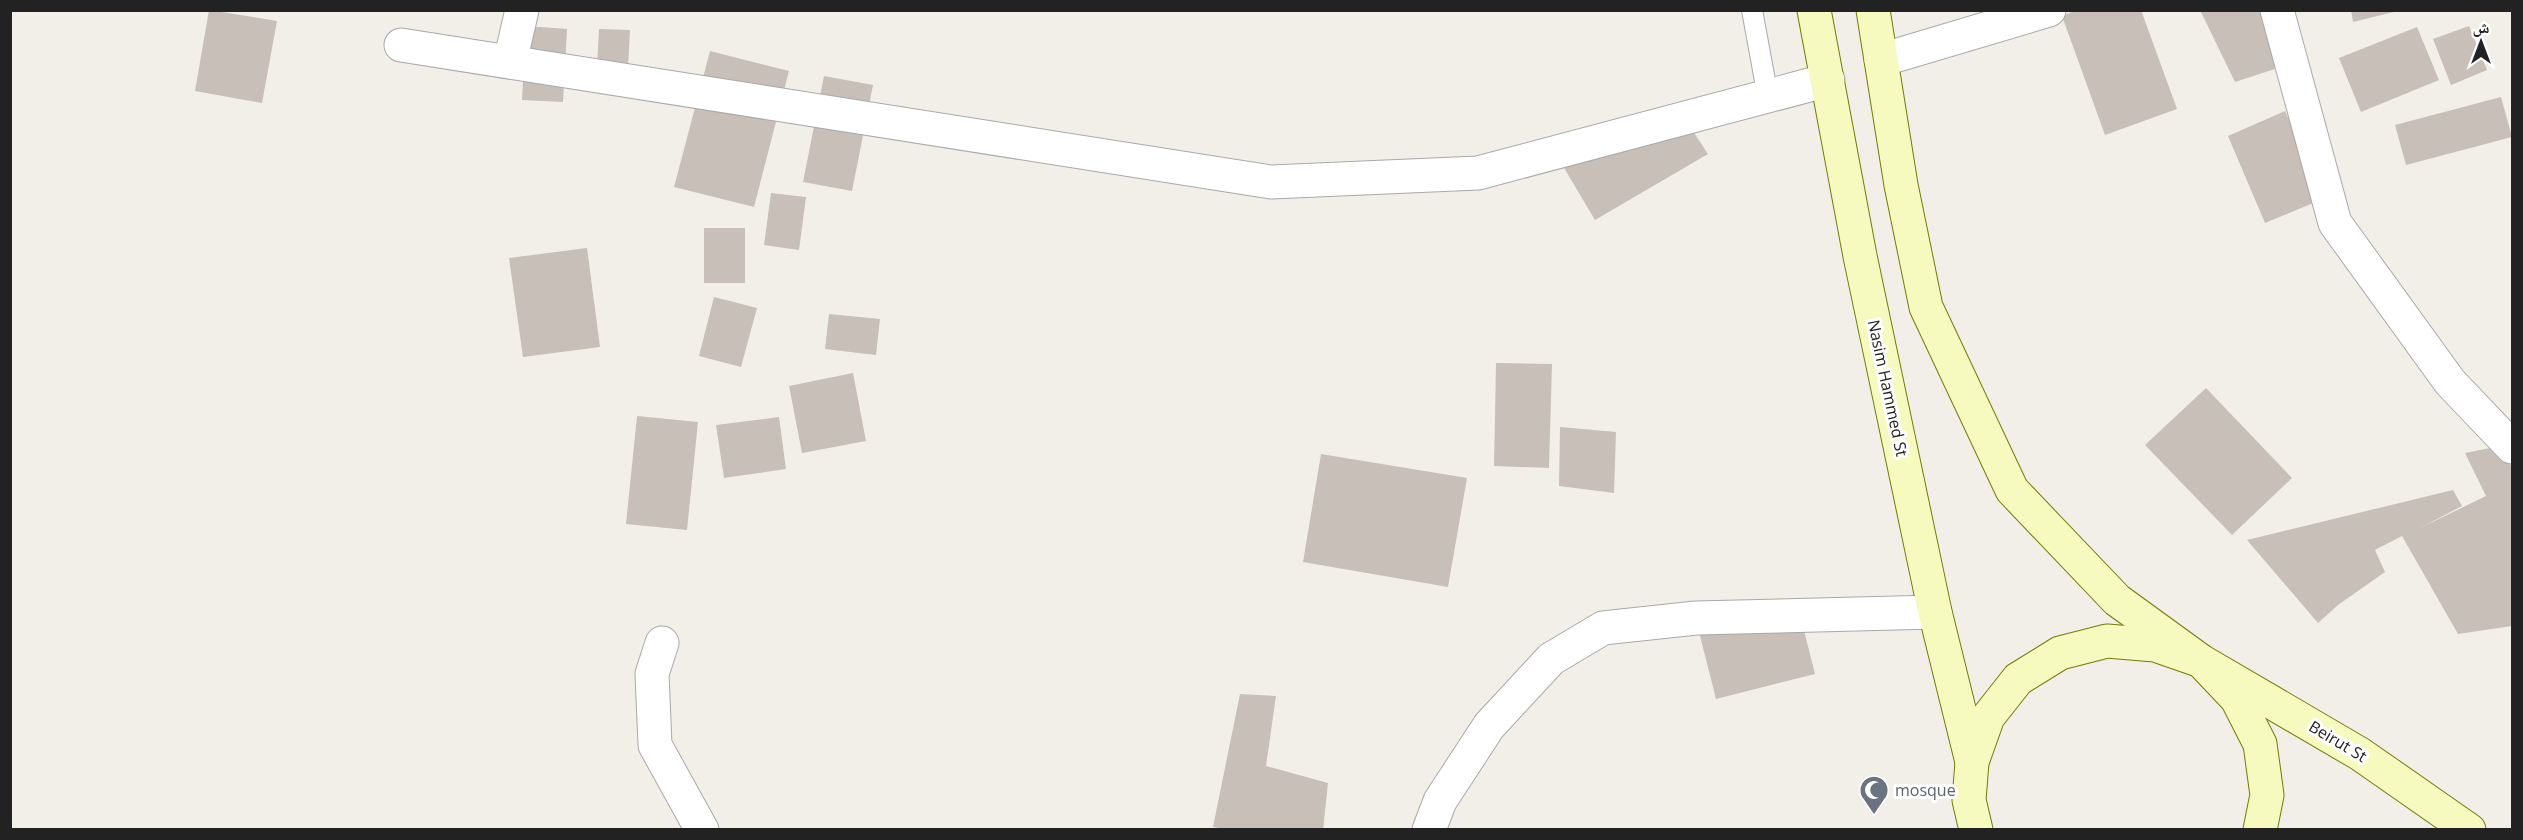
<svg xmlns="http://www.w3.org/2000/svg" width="2523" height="840" viewBox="0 0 2523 840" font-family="'Open Sans','Noto Naskh Arabic',sans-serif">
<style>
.building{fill:#c7bfb8}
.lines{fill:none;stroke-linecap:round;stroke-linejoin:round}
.service-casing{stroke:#a9a9a9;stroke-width:22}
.minor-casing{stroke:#a9a9a9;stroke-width:35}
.secondary-casing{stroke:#707d05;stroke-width:35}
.service{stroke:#fff;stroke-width:20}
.minor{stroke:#fff;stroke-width:33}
.secondary{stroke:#f7fabf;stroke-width:33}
.labels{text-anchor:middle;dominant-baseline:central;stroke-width:6;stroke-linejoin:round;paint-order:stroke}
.street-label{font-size:16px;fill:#222;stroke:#fff}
.worship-label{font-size:16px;fill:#5b616d;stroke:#fff;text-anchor:start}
</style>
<rect width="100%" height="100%" fill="#f2efe9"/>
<g class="building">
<path d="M209,10L277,21L262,103L195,91Z"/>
<path d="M2077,10H2141L2177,109L2105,135L2062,16Z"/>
<path d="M2200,10H2262L2284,66L2235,82Z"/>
<path d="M2351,10H2398V11L2353,22Z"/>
<path d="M526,26L567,29L563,102L522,100Z"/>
<path d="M2469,26L2487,70L2451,85L2433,39Z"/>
<path d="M2417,27L2439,80L2361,112L2339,58Z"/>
<path d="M599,29L630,30L627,86L596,85Z"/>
<path d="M710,51L789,71L754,207L674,187Z"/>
<path d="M824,76L873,85L852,191L803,182Z"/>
<path d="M2501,97L2512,137L2406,165L2395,125Z"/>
<path d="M2285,111L2323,199L2265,223L2228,136Z"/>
<path d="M1681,113L1708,154L1595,220L1551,146Z"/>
<path d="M771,193L806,197L799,250L764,245Z"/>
<rect x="704" y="228" width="41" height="55"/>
<path d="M587,248L600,347L523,357L509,258Z"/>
<path d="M714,297L757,308L741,367L699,356Z"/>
<path d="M829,314L880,319L876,355L825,349Z"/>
<path d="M1496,363L1552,364L1549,468L1494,466Z"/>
<path d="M853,373L866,441L802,453L789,386Z"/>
<path d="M2206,388L2292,478L2232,535L2145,445Z"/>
<path d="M637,416L698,422L687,530L626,524Z"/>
<path d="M779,417L786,469L724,478L716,425Z"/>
<path d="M1560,427L1616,432L1614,493L1559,486Z"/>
<path d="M2500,446L2512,468V626L2458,634L2402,536L2375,550L2385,572L2338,605L2318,623L2247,540L2453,490L2462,506L2418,529L2486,496L2465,453Z"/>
<path d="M1321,454L1467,478L1448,587L1303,562Z"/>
<path d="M1796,599L1815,674L1716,699L1697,624Z"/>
<path d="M1240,694L1276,696L1266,766L1328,783L1323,830H1232L1213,827Z"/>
</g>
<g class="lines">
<g class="service-casing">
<path id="service" d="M1752,10L1768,97"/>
</g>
<g class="minor-casing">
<g id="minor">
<path d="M2277,10L2335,223L2450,382L2512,447"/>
<path d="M401,45L1271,182L1478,173L1828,80"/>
<path d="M1881,60L2049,10"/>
<path d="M510,62L522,10"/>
<path d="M662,643L652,674L655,745L702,830"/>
<path d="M1429,830L1440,801L1489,726L1551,659L1603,628L1696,618L1935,612"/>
</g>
</g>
<g class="secondary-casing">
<g id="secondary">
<path d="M1814,10L1860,256L1935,612L1972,762"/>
<path d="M1873,10L1901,185L1926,307L2012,490L2117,600L2201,661L2360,754L2469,830"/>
<path d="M1976,830L1969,800L1972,762L1988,717L2018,679L2060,653L2107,641L2155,645L2201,661L2237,699L2260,744L2267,795L2260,830"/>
</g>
</g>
<use href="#service" class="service"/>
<use href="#minor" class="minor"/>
<use href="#secondary" class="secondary"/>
</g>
<defs>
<g id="mosque-pin" transform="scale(1.5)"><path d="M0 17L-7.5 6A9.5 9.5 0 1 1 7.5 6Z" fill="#6b7280" stroke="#fff"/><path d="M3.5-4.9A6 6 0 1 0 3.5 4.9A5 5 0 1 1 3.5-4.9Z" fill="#fff"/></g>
</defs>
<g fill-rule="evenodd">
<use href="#mosque-pin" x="1874" y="790"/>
</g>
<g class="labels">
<g class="street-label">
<text transform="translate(1888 388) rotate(78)">Nasim Hammed St</text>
<text transform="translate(2338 741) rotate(31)">Beirut St</text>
</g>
<g class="worship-label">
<text x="1895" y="790">mosque</text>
</g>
</g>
<rect width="2523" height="840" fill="none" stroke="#222222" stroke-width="24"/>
<g transform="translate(2481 42)" stroke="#ffffff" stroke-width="4.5" paint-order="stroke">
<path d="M0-4.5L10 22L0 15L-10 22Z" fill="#222222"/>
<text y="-9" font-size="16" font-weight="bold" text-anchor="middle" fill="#222222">ش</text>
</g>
</svg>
